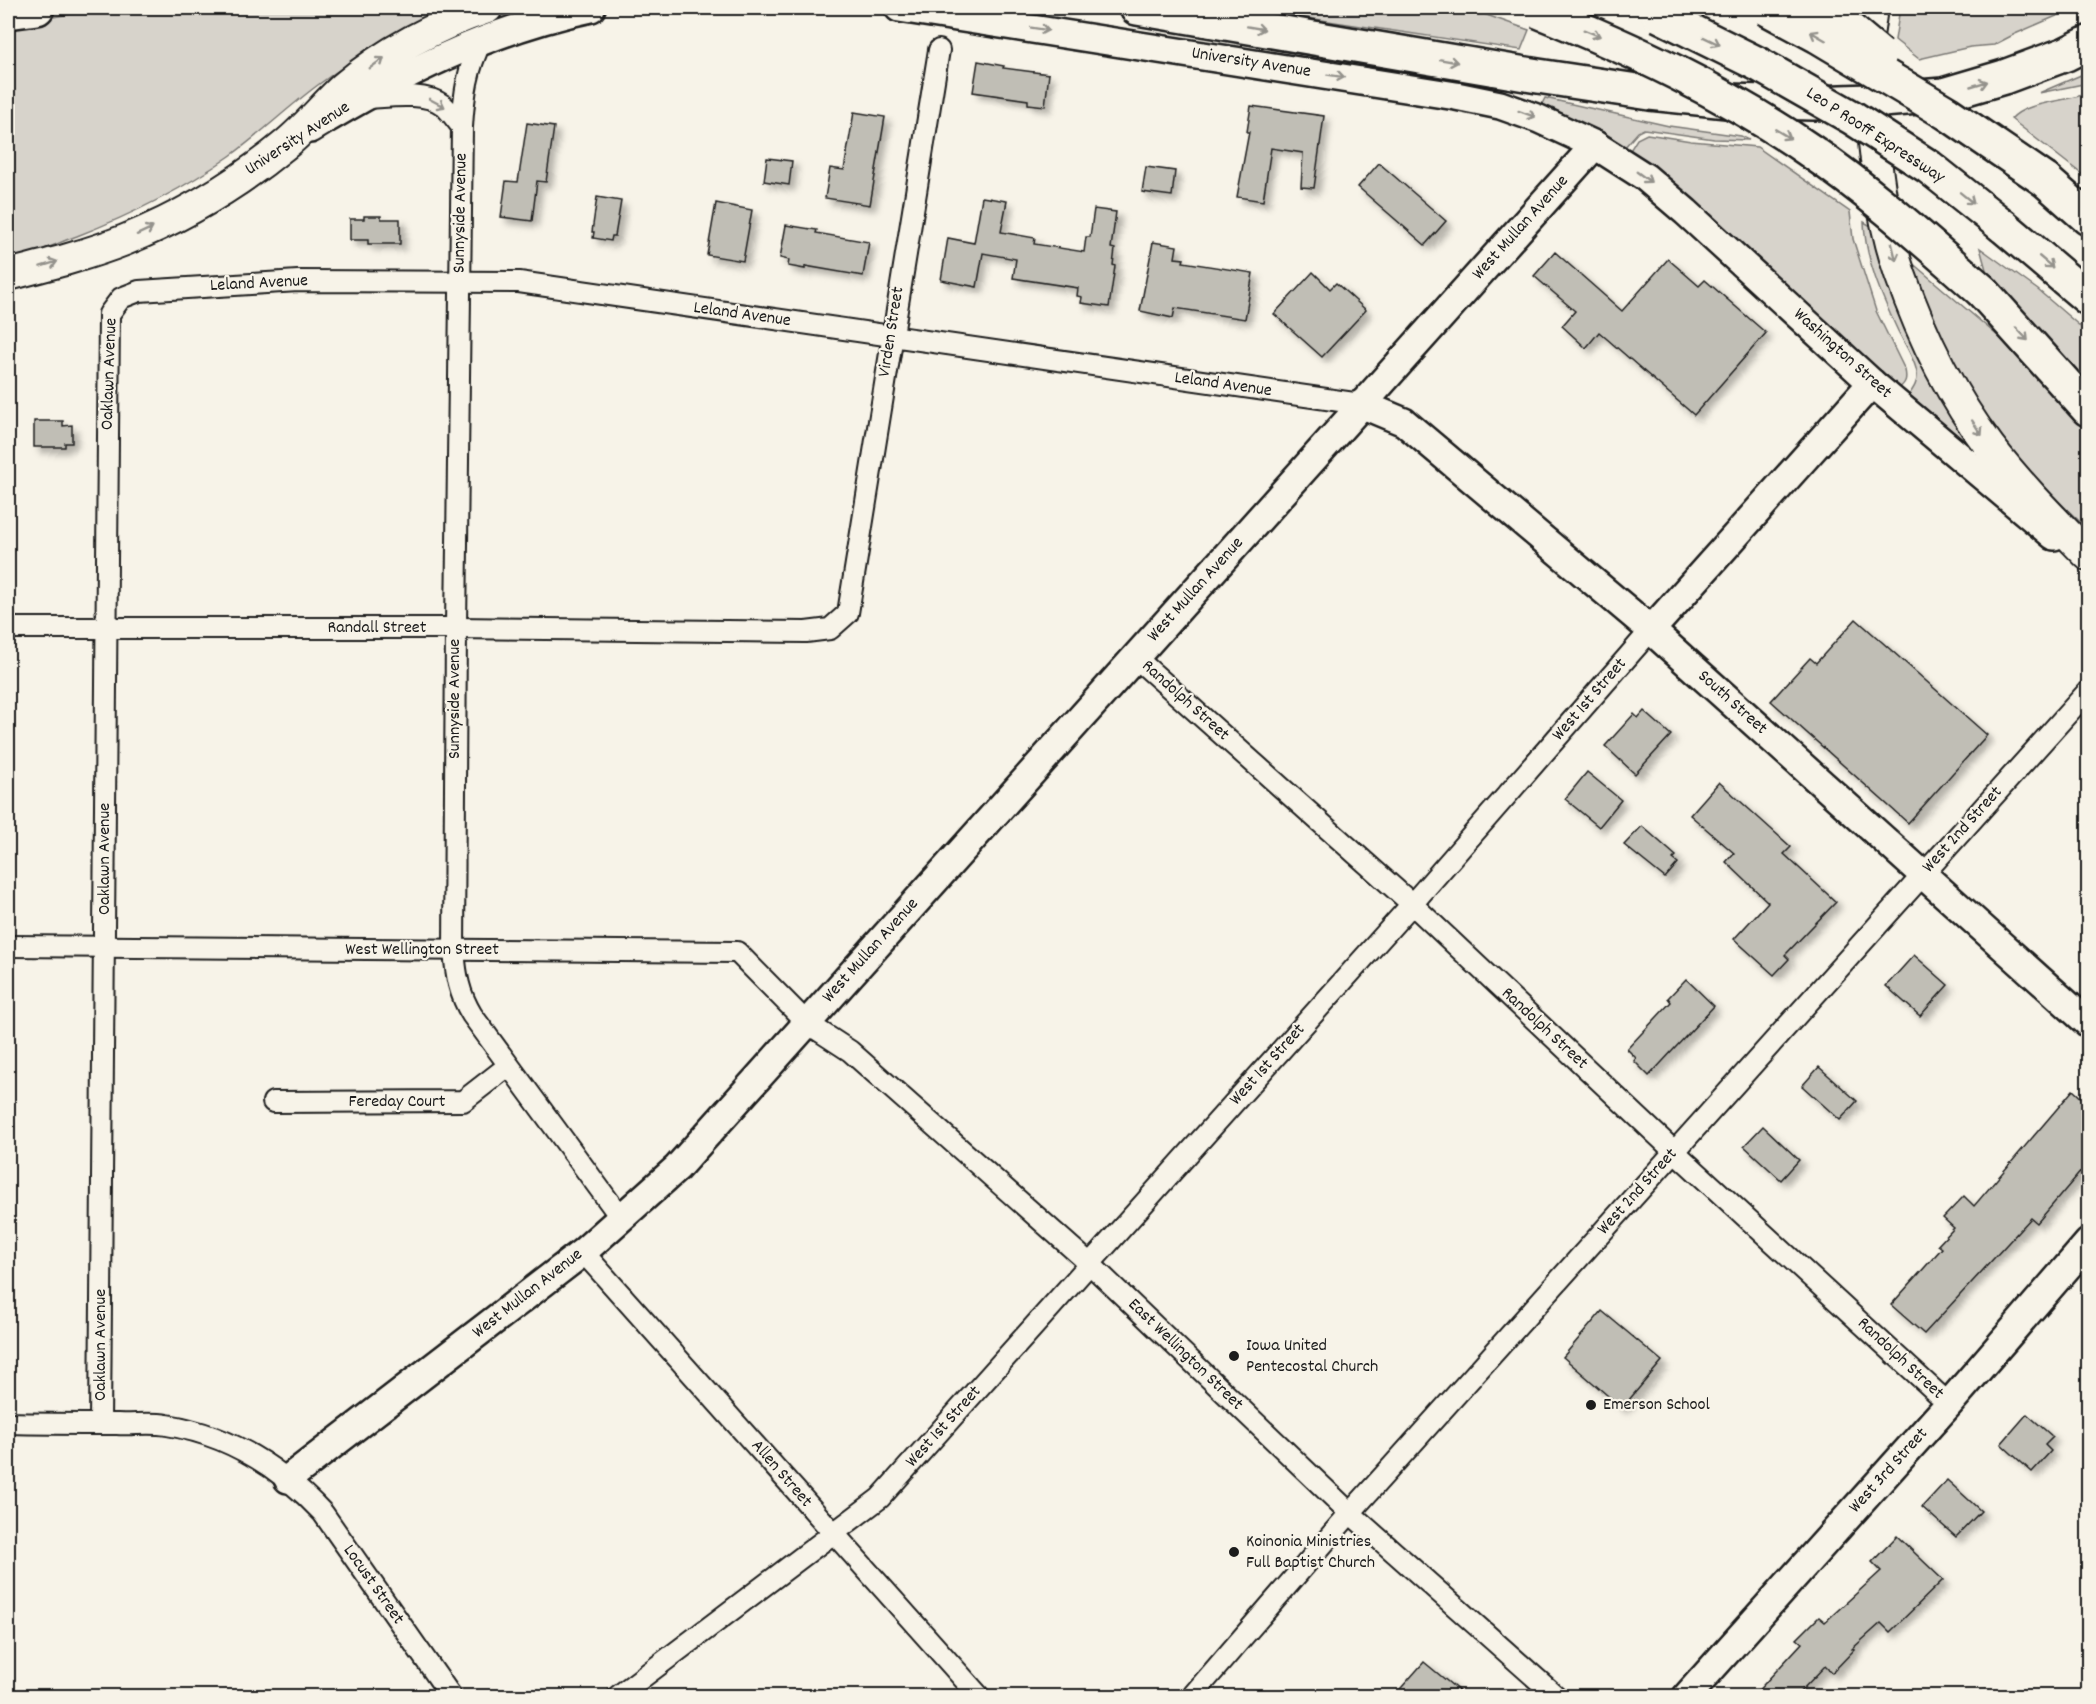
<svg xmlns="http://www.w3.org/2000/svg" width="2096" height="1704" viewBox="0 0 2096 1704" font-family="Dekko,sans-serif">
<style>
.green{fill:#d7d3cb;stroke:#7a7874;stroke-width:1.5}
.building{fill:#c0beb5;stroke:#1c1c1c;stroke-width:1.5;filter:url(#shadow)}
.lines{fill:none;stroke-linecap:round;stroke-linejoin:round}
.street-casing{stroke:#1c1c1c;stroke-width:24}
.secondary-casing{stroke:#1c1c1c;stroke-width:32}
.primary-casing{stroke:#1c1c1c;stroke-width:34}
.highway-casing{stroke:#1c1c1c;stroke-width:38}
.street{stroke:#f7f3e8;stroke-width:20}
.secondary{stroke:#f7f3e8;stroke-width:27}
.primary{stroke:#f7f3e8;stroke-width:30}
.highway{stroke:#f7f3e8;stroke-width:33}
.highway-bridge-casing{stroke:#1c1c1c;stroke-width:38;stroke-linecap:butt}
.highway-bridge{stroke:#f7f3e8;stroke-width:33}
.oneway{stroke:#94928c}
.poi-dot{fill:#1c1c1c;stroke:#f7f3e8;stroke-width:2}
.labels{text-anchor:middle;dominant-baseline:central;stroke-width:4.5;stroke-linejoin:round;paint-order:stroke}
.street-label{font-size:18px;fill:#1c1c1c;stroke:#f7f3e8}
.poi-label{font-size:18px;fill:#1c1c1c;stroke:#f7f3e8;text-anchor:start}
</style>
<defs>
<filter id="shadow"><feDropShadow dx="5.5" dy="5.5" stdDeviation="3" flood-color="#0004"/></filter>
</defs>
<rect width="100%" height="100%" fill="#f7f3e8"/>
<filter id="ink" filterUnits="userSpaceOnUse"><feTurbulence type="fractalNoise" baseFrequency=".0167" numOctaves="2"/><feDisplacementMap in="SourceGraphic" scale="12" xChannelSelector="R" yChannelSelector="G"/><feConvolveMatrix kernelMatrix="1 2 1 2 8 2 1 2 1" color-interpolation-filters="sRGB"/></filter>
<g filter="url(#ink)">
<g class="green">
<path d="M121,8H453C408,30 362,52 322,82C290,105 262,133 230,156C182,190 131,215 77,236C55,244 31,256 8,259V34C32,15 90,12 121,8Z"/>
<path d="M1242,8H1467L1529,30L1521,50Z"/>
<path d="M1900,8H2075L2015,34L1994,45L1970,47L1919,59L1895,40Z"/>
<path d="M2088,72V81L2083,84L2039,93Z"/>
<path d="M2088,93V179L2011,119C2026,101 2067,102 2088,93Z"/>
<path d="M1545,98L1669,126L1741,136L1749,140L1714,139L1644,129L1638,132L1623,149L1541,106Z"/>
<path d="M1647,134L1691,141L1757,147L1850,212L1853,239L1876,311L1905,370C1907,379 1906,383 1898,389L1700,207L1629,152L1637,139Z"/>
<path d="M1864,222L1871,226L1892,297L1913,343L1996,472L1907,398C1913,389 1918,383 1917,373C1915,359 1904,343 1898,331C1882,297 1865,259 1864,222Z"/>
<path d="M1980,248L2038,290L2088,333V394L1988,277Z"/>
<path d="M1910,261L2013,349L2088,433V529C2031,478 1981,419 1946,350C1940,338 1932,326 1927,313C1921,296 1916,278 1910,261Z"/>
</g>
<g class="building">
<path d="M978,61L1004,66L1003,68L1049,74L1045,106L1028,104V100L973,92Z"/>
<path d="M1251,106L1324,116L1314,188L1301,187L1303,153L1271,148L1263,201L1237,197L1249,132H1247Z"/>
<path d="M854,112L885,117L870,205L825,198L830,168L844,170Z"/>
<path d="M527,123L554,127L546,182L537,181L532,221L501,217L506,181L518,182Z"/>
<path d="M767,158L792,161L789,185L764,181Z"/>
<path d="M1379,163L1446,221L1425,245L1358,187Z"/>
<path d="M1146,167L1175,171L1172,196L1142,192Z"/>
<path d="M597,197L621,201L615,236H612L611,241L593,238L594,232H592Z"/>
<path d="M982,197L1007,201L1001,232L1035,238L1034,244L1084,252L1086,237H1090L1094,209L1116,212L1111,248L1115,249L1113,265L1115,266L1109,307L1081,303L1082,297L1077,296L1078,288L1013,278L1016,259L983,253L977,287L941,280L948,238L974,243Z"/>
<path d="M716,203L752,210L743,261L707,255Z"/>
<path d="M364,216H381V219H400V244H368V240H350V219H364Z"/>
<path d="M786,225L817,230L816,233L869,242L863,276L805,266V269L788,266L789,260L780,258Z"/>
<path d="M1153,242L1177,246L1175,258L1184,259L1183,262L1253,273L1245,319L1175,308L1173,318L1140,311Z"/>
<path d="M1555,252L1622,311L1668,259L1699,286L1705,280L1766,333L1694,415L1599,332L1586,348L1562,326L1575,311L1534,276Z"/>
<path d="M1313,272L1330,289L1336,283L1366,310L1322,357L1274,314Z"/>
<path d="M34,421H63V426L72,425V443H65V447H34Z"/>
<path d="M1856,619L1987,735L1908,823L1771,701L1810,658L1816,663Z"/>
<path d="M1644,711L1671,735L1635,774L1605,746L1634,714L1638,718Z"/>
<path d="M1587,772L1621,800L1599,827L1565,799Z"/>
<path d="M1719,782L1791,847L1784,854L1836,902L1785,955L1789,959L1774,975L1734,939L1768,902L1726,862L1734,853L1690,815Z"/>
<path d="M1642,826L1676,856L1673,859L1678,863L1665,878L1624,845Z"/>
<path d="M1914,955L1948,985L1920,1016L1886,986Z"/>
<path d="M1686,979L1714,1006L1649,1076L1634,1061L1636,1058L1627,1049L1671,1002L1668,998Z"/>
<path d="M1819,1067L1857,1101L1840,1120L1802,1086Z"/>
<path d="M2073,1090L2088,1104V1163L2037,1223L2031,1218L1924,1334L1891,1305L1942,1248L1938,1245L1954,1228L1943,1218L1964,1196L1974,1206Z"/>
<path d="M1763,1126L1799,1160L1781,1180L1744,1146Z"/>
<path d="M1602,1311L1662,1361L1622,1408L1563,1357Z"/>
<path d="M2027,1414L2053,1437L2045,1445L2051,1451L2032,1472L2001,1444Z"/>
<path d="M1947,1480L1981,1511L1956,1537L1922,1507Z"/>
<path d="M1897,1536L1943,1580L1890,1632L1881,1623L1852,1649L1854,1650L1832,1673L1825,1666L1796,1696H1753L1802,1643L1797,1639L1819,1617L1825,1622L1881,1571L1872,1562Z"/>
<path d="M1424,1662L1465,1696H1394Z"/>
</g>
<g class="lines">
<g class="street-casing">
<g id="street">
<path d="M482,40C467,69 464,95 462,127L456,628L454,950C456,975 459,994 472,1015L621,1218"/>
<path d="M367,98C388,97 425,91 443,105C450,111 456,120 462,127"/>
<path d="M8,628H456L806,632L830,629L848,613L939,50"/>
<path d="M1135,657L1412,904L1675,1152L1949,1404"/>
<path d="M8,946L737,952L807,1023L850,1051L1090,1264L1350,1513L1556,1696"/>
<path d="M273,1102L463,1101L508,1066"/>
<path d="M583,1252L979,1696"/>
<path d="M8,1423C44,1424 81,1424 117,1424C133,1425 151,1422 167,1425C230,1435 280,1467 323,1513L451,1696"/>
<path d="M100,1424L109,314L121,298L139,291L298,281L519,282L1361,404"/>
<path d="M618,1696L880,1498L1412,904L1651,630"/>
<path d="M1192,1696L1350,1513L2088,691"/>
</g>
</g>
<g class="secondary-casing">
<g id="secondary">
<path d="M899,8L1456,96L1500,105L1539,119L1595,145L1645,177L1686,212L1872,383L2054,536"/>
<path d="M310,129C397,76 490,29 591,8"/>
<path d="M1361,404L1404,422L1651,630L2088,1023"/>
<path d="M1651,630L1872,383"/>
<path d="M288,1479L583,1252L677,1168L1595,145"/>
<path d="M1687,1696L1949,1404L2088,1243"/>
</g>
</g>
<g class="primary-casing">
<g id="primary">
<path d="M1868,64V36L1872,8"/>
<path d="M1871,112C1876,166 1882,222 1900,274C1921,334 1951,396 1990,447C2020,486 2055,521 2088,555"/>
<path d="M8,275C47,265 87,255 125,240C182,217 239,183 286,144C307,127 324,105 344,87C385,52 437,25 487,8"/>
</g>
</g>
<g class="highway-casing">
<g id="highway">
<path d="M1137,8L1538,76L1650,93L1727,101L1813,103L1870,101L1943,95L2004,77L2066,54L2088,43"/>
<path d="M8,12L37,8"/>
<path d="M2045,180L2088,218"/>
<path d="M2003,226L2088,298"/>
<path d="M1982,291L2088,409"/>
</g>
</g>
<use href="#street" class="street"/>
<use href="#secondary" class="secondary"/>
<use href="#primary" class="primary"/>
<use href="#highway" class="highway"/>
<g class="highway-bridge-casing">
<g id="highway-bridge">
<path d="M1766,8L1818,36L1947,113L2045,180"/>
<path d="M1824,8L1880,55"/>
<path d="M1538,11C1632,49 1725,92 1809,150C1871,192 1926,242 1982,291"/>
<path d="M1659,15L1758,64L1853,118L1929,167L2003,226"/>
</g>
</g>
<use href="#highway-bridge" class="highway-bridge"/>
</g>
<defs><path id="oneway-shaft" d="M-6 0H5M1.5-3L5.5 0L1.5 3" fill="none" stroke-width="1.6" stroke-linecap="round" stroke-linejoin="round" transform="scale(1.5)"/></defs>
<g class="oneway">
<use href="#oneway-shaft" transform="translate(1256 28) rotate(10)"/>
<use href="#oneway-shaft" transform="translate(1040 29) rotate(9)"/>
<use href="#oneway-shaft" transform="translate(1592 33) rotate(22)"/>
<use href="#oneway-shaft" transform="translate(1818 36) rotate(-150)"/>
<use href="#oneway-shaft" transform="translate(1712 41) rotate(26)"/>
<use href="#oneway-shaft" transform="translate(1449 61) rotate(10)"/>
<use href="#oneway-shaft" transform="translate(377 63) rotate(-36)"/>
<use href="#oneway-shaft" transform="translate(1336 76) rotate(9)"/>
<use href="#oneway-shaft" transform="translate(1979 84) rotate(-16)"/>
<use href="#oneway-shaft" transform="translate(437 103) rotate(28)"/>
<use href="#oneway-shaft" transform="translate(1527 114) rotate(20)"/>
<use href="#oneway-shaft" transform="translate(1783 134) rotate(31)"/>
<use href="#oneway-shaft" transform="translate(1644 177) rotate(36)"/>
<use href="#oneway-shaft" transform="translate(1967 198) rotate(39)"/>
<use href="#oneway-shaft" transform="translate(145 231) rotate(-25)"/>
<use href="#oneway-shaft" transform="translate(1894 252) rotate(76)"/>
<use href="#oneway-shaft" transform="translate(2046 262) rotate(40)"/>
<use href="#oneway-shaft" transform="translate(49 264) rotate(-17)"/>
<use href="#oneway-shaft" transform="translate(2022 334) rotate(47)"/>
<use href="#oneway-shaft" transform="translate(1977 428) rotate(57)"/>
</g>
</g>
<g class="poi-dot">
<circle cx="1234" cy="1356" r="6"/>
<circle cx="1591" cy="1405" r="6"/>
<circle cx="1234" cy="1552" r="6"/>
</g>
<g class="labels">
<g class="street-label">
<text transform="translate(1251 63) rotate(9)">University Avenue</text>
<text transform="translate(1875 136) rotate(33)">Leo P Rooff Expressway</text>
<text transform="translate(298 139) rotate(-33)">University Avenue</text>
<text transform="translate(461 213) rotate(-89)">Sunnyside Avenue</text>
<text transform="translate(1521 228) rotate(-48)">West Mullan Avenue</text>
<text transform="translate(259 284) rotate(-3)">Leland Avenue</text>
<text transform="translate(742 315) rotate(8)">Leland Avenue</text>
<text transform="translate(892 332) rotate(-81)">Virden Street</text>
<text transform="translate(1842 354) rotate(42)">Washington Street</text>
<text transform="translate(110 374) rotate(-88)">Oaklawn Avenue</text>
<text transform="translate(1223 385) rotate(8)">Leland Avenue</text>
<text transform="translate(1196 590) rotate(-48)">West Mullan Avenue</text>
<text x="377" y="628">Randall Street</text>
<text transform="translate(455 699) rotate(-90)">Sunnyside Avenue</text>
<text transform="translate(1590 700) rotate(-49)">West 1st Street</text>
<text transform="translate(1185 701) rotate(42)">Randolph Street</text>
<text transform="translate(1732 703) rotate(42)">South Street</text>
<text transform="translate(1963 830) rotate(-48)">West 2nd Street</text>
<text transform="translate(105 859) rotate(-90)">Oaklawn Avenue</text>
<text x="422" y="950">West Wellington Street</text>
<text transform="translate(871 951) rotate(-48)">West Mullan Avenue</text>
<text transform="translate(1544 1029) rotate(43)">Randolph Street</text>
<text transform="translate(1268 1065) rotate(-48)">West 1st Street</text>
<text x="397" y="1102">Fereday Court</text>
<text transform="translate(1638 1192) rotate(-48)">West 2nd Street</text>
<text transform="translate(528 1294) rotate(-38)">West Mullan Avenue</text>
<text transform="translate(101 1345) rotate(-90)">Oaklawn Avenue</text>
<text transform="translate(1185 1355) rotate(44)">East Wellington Street</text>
<text transform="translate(1900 1359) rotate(43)">Randolph Street</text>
<text transform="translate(944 1427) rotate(-48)">West 1st Street</text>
<text transform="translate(1889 1471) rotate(-48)">West 3rd Street</text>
<text transform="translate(781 1474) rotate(49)">Allen Street</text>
<text transform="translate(373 1585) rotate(55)">Locust Street</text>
</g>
<g class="poi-label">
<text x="1246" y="1346">Iowa United<tspan x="1246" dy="21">Pentecostal Church</tspan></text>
<text x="1603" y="1405">Emerson School</text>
<text x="1246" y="1542">Koinonia Ministries<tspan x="1246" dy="21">Full Baptist Church</tspan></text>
</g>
</g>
<rect width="2096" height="1704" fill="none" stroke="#f7f3e8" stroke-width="30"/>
<rect x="15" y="15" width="2066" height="1674" fill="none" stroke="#1c1c1c" stroke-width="2" filter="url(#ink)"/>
</svg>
